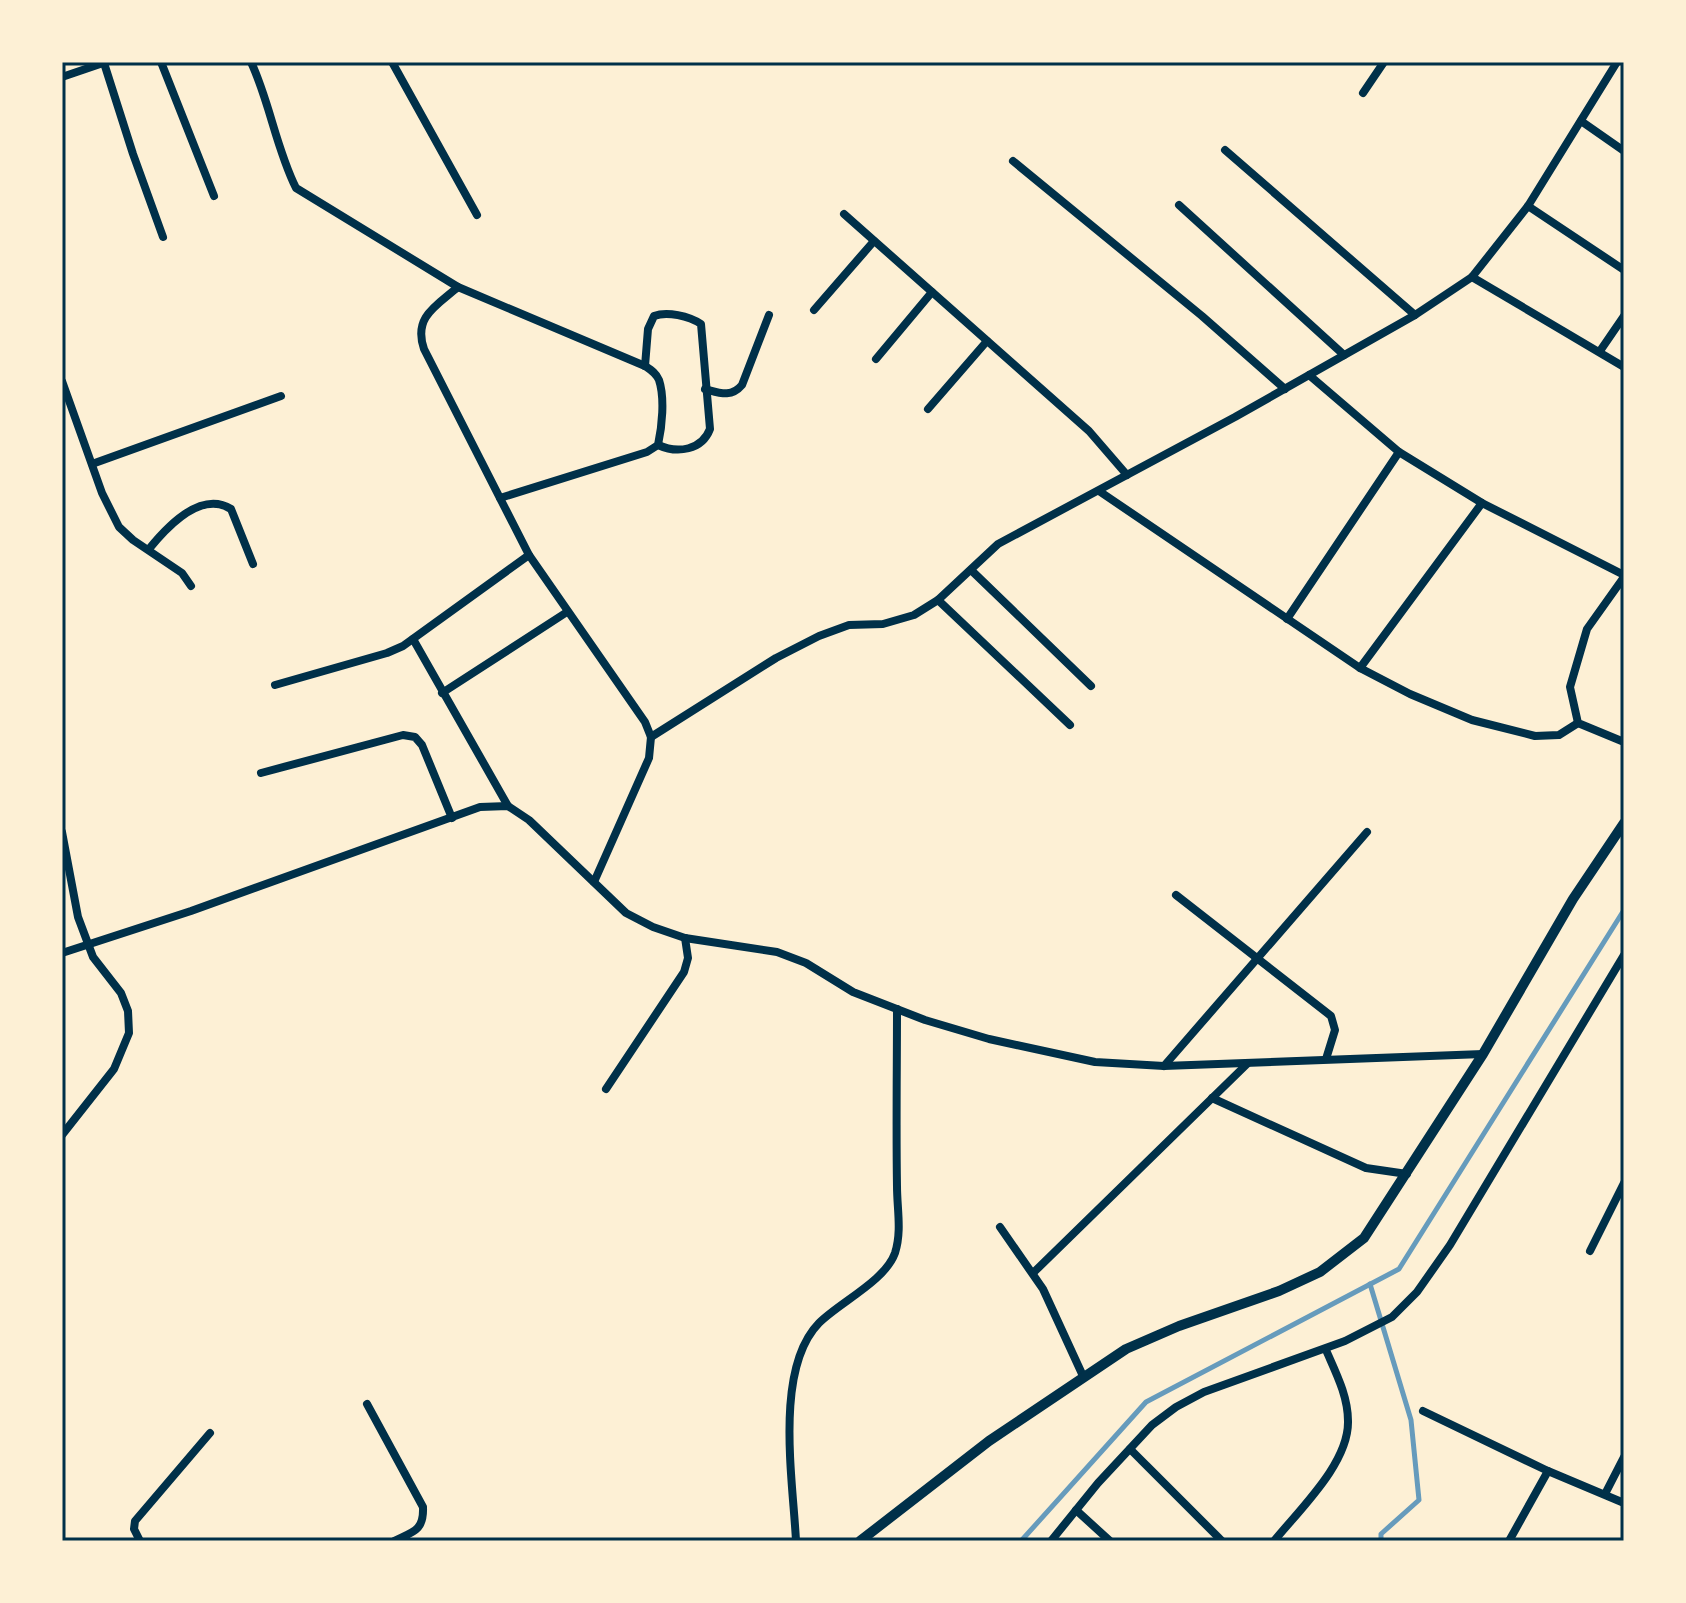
<svg xmlns="http://www.w3.org/2000/svg" width="1686" height="1603" viewBox="0 0 1686 1603" font-family="Signika,sans-serif">
<style>
.lines{fill:none;stroke-linecap:round;stroke-linejoin:round}
.stream{stroke:#669bbc;stroke-width:5}
.minor{stroke:#003049;stroke-width:8}
.tertiary{stroke:#003049;stroke-width:10}
.neatline{fill:none;stroke:#003049;stroke-width:3}
</style>
<rect width="100%" height="100%" fill="#fdf0d5"/>
<g class="lines">
<g class="stream">
<path d="M1370,1284L1411,1420L1419,1500L1381,1534V1541"/>
<path d="M1021,1541L1146,1402L1399,1269L1624,910"/>
</g>
<g class="minor">
<path d="M161,62L214,196"/>
<path d="M251,62C270,103 276,148 296,188L458,287L645,366C651,370 656,373 659,380C665,398 662,427 658,445L647,452L500,498"/>
<path d="M392,62L477,215"/>
<path d="M104,63L133,154L163,237"/>
<path d="M62,77L106,62"/>
<path d="M1363,93L1384,62"/>
<path d="M1581,121L1624,151"/>
<path d="M1225,150L1415,315"/>
<path d="M1013,161L1202,316L1285,389"/>
<path d="M1179,205L1344,355"/>
<path d="M1528,206L1624,270"/>
<path d="M844,214L1089,431L1127,475"/>
<path d="M1472,277L1624,367"/>
<path d="M458,287C436,306 413,317 424,349L529,555L645,722L651,737L649,758L594,882"/>
<path d="M814,310L874,241"/>
<path d="M1600,351L1624,316"/>
<path d="M876,359L932,292"/>
<path d="M645,366L648,329L654,316C667,311 689,316 701,324L710,429C702,450 678,454 658,445"/>
<path d="M1309,375L1399,452L1482,503L1624,575"/>
<path d="M62,381L102,493L119,527L133,540L182,573L191,586"/>
<path d="M705,389C720,393 731,398 742,385L769,315"/>
<path d="M928,409L987,341"/>
<path d="M92,464L281,396"/>
<path d="M1099,491L1360,668L1410,694L1472,720L1535,736L1559,735L1578,723"/>
<path d="M149,549C166,528 201,490 231,509L253,564"/>
<path d="M971,570L1091,686"/>
<path d="M1624,577L1587,629L1570,687L1578,723L1624,742"/>
<path d="M938,600L1070,725"/>
<path d="M1287,619L1399,452"/>
<path d="M413,639L508,806"/>
<path d="M1360,668L1482,503"/>
<path d="M275,685L387,653L403,646L529,555"/>
<path d="M442,693L567,612"/>
<path d="M651,737L776,658L819,636L849,625L883,624L914,615L938,600L998,544L1235,417L1415,315L1472,277L1528,206L1617,62"/>
<path d="M261,773L403,735L415,737L422,745L452,818"/>
<path d="M62,832L78,917L93,957L121,993L128,1011L129,1033L114,1069L62,1135"/>
<path d="M1176,895L1331,1016L1335,1030L1326,1059"/>
<path d="M62,953L191,911L480,807L508,806L529,820L626,913L653,927L685,938L777,952L806,963L853,992L925,1020L989,1039L1095,1062L1164,1066L1483,1054"/>
<path d="M1164,1066L1367,832"/>
<path d="M606,1089L684,972L688,958L685,938"/>
<path d="M1212,1098L1366,1168L1407,1174"/>
<path d="M1000,1227L1043,1289L1083,1376"/>
<path d="M1590,1251L1624,1183"/>
<path d="M1033,1273L1247,1064"/>
<path d="M367,1404L423,1507C424,1531 413,1532 394,1541"/>
<path d="M1423,1411L1548,1471L1624,1503"/>
<path d="M1130,1449L1222,1541"/>
<path d="M1605,1494L1624,1457"/>
<path d="M1076,1510L1110,1541"/>
<path d="M140,1541L134,1529L135,1521L210,1433"/>
<path d="M796,1541C793,1480 774,1369 819,1323C840,1302 885,1281 895,1253C902,1231 897,1209 897,1186C896,1127 897,1068 897,1009"/>
<path d="M1051,1541L1098,1483L1152,1425L1176,1407L1204,1392L1345,1341L1392,1317L1417,1292L1450,1245L1624,955"/>
<path d="M1274,1541C1300,1509 1349,1463 1348,1421C1348,1396 1336,1373 1326,1350"/>
<path d="M1509,1541L1548,1471"/>
</g>
<path class="tertiary" d="M860,1541L989,1441L1126,1349L1179,1326L1279,1291L1320,1272L1364,1238L1483,1054L1573,899L1624,823"/>
</g>
<rect width="1686" height="1603" fill="none" stroke="#fdf0d5" stroke-width="128"/>
<rect x="64" y="64" width="1558" height="1475" class="neatline"/>
</svg>
